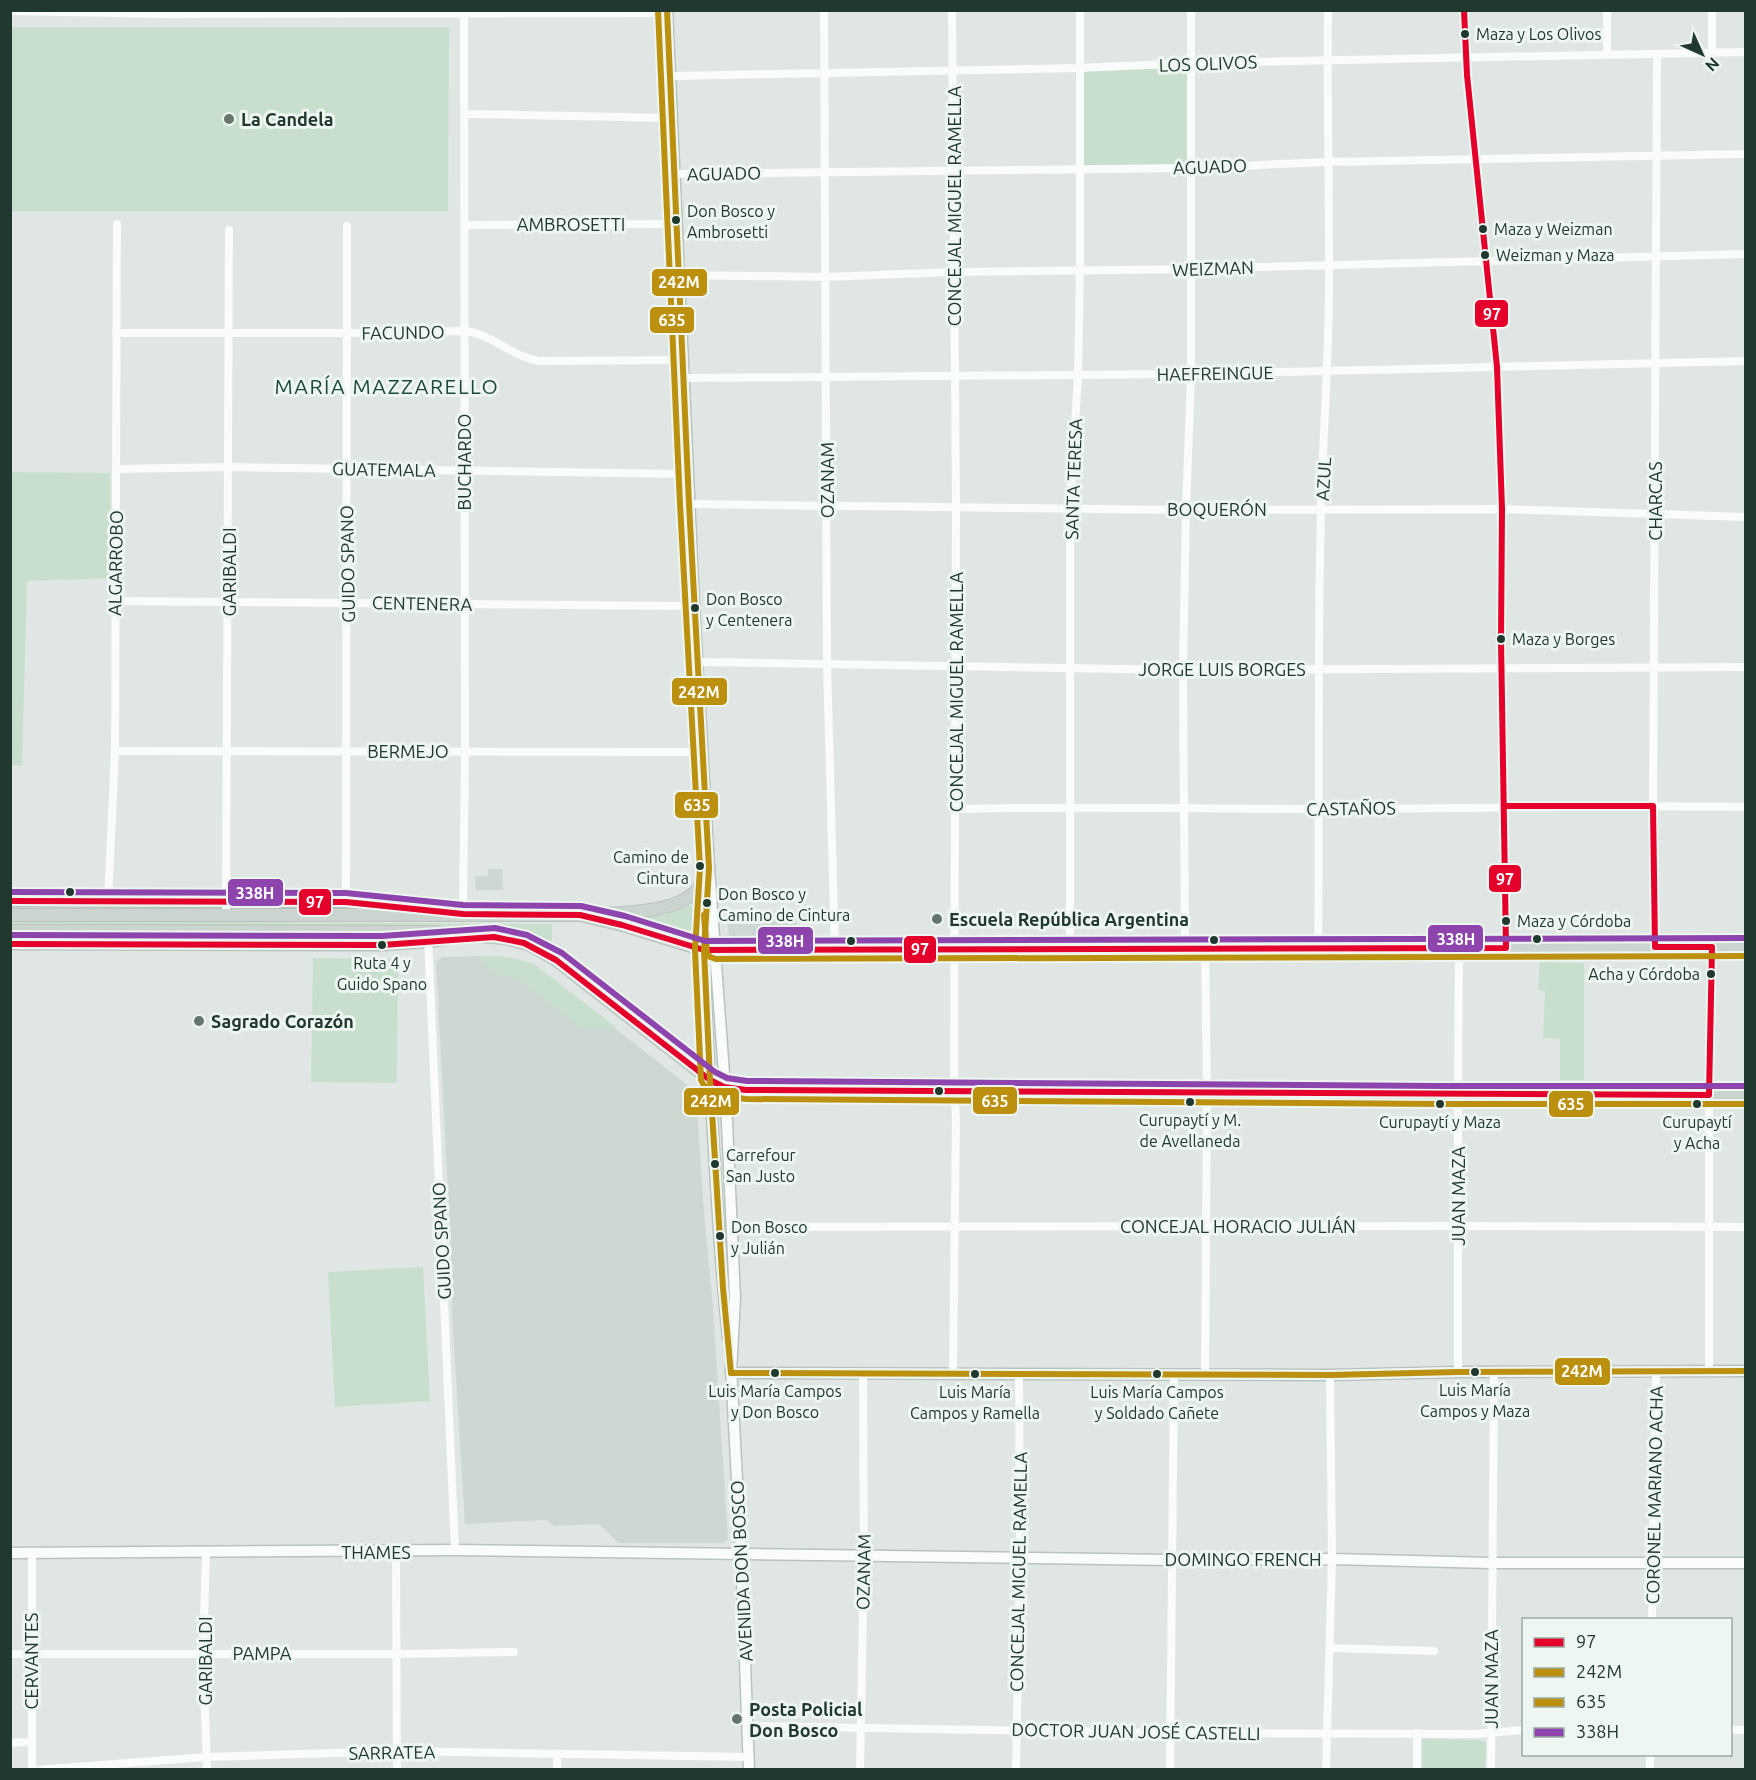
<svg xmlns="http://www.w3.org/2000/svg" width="1756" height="1780" viewBox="0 0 1756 1780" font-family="Ubuntu,sans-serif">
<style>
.built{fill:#ced8d2}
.green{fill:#c9dfcd}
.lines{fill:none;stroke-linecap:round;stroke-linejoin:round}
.secondary-casing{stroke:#b9c3be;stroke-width:13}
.primary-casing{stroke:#bbc3bf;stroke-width:14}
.street{stroke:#fafbfb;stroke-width:8}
.secondary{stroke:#fafbfb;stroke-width:10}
.primary{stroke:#ccd4d0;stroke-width:12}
.bus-1-casing{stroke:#eef6f1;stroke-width:10}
.bus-2-casing{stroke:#eef6f1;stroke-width:10}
.bus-3-casing{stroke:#eef6f1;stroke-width:10}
.bus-4-casing{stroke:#eef6f1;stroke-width:10}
.bus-1{stroke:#e4002b;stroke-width:6}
.bus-2{stroke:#bb900e;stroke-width:6}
.bus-3{stroke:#bb900e;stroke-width:6}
.bus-4{stroke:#8e44ad;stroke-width:6}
.bus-dot{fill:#20382e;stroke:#eef6f1;stroke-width:2}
.poi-dot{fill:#63756d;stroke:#eef6f1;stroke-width:2}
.labels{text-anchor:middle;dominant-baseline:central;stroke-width:6;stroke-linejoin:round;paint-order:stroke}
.bus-label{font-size:16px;fill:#20382e;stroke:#eef6f1;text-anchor:start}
.street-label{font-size:18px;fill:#20382e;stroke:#eef6f1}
.poi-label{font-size:18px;font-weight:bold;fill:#20382e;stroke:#eef6f1;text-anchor:start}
.quarter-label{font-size:21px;letter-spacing:1.5px;fill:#1c4938;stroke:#eef6f1}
.line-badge{stroke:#eef6f1;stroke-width:2}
.badge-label{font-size:16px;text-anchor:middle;font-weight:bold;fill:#fff}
</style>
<rect width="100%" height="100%" fill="#e0e6e3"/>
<g class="built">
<path d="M488,869H502L503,890H476L475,876H488Z"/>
<path d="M726,910L796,911L797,937L729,938Z"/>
<path d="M495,956L517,959L534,964L696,1092L703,1200L713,1309L728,1539L723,1543H619L599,1524L554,1526L546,1520L465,1524L452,1314L451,1250L436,962L442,957Z"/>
</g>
<g class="green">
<path d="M11,27H449L448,211H11Z"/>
<path d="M1191,63V168H1081L1080,68Z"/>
<path d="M10,472L110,473L111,578L27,581L22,766L10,765Z"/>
<path d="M695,904L698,908L699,935L694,938L625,917L664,914Z"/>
<path d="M11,921L552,924V945L521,931L494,927L11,925Z"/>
<path d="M235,936L394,938L403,940L236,939Z"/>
<path d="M495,956L517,959L534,964L617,1028L583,1029L519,980L496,973L477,957Z"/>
<path d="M313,958L398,959L397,1083L311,1082Z"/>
<path d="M1540,962L1584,963V1080H1560V1039H1562L1543,1038L1545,991L1538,990Z"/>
<path d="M423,1267L430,1401L335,1407L328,1272Z"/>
<path d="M1422,1739L1481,1740L1486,1743L1485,1769H1422Z"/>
</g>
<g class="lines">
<g class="secondary-casing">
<g id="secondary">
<path d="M667,10L694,606L709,868L726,1101L735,1298L731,1373"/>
<path d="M10,901L346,902L426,910"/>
<path d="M707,910C703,978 708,1047 712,1115C716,1189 720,1264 728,1338"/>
<path d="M10,944L382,945L428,942L460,937"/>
<path d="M731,1368L741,1554L749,1770"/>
<path d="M731,1373L1330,1375L1458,1372L1746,1371"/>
<path d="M10,1553L455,1550L1171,1560L1332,1559L1491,1563H1746"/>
</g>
</g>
<g class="primary-casing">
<g id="primary">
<path d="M10,915H580L622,925L704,950L1746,947"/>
<path d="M591,915C621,912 672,914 695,892C702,886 705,876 709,868"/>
<path d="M10,931L427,932L504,938L530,945L556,960L710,1080L724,1087L746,1090L1207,1092L1441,1095H1746"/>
<path d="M21,944L64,936"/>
</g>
</g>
<g class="street">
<path d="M824,10L827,665L835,950"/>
<path d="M952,10L956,506L954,1091L956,1117L953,1374"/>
<path d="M1464,10L1467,75L1497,367L1502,509L1501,640L1506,948"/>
<path d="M1607,10V55"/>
<path d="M1712,10V52"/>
<path d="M10,11L168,14L667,13"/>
<path d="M670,76L1080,68L1191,63L1746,52"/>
<path d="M465,114L672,118"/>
<path d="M675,174L1191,168L1327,162L1746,154"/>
<path d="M465,225L677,224"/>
<path d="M680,275L826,277L953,272L1191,269L1746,254"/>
<path d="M116,333H346L465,331C492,334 512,357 539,361L683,360"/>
<path d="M684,378L1191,374L1746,361"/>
<path d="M117,469L229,467L688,474"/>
<path d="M689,504L1186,510L1502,509L1746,517"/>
<path d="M114,601L694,606"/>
<path d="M698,662L1183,670L1746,667"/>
<path d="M115,751L702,752"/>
<path d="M956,809C1077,806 1198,809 1319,809C1461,809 1603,805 1746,807"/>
<path d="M108,901L115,751L117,224"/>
<path d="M346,902L347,226"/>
<path d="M463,914L465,751L464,10"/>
<path d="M226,915L229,230"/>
<path d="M428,937L455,1550"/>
<path d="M1655,947L1653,806L1657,54"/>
<path d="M1185,948L1183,670L1186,510L1191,374V10"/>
<path d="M1318,948C1320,802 1317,656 1321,510C1323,428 1330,347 1329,265C1329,180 1327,95 1328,10"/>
<path d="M1070,949V508L1078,375L1080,270V10"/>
<path d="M731,1227L1458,1226L1746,1227"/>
<path d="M1709,1371V1095L1712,947"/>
<path d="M1458,1372V1095L1459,948"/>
<path d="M1205,1374L1207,1092L1205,948"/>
<path d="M32,1552V1770"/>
<path d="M206,1552L203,1653L207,1770"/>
<path d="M396,1552L397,1770"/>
<path d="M1652,1620L1656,1371"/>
<path d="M1330,1648L1434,1651"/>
<path d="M10,1654H396L514,1652"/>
<path d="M749,1726L1171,1733L1476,1734L1524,1730"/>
<path d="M1730,1730H1746"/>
<path d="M1417,1733V1770"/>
<path d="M10,1743L31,1742"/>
<path d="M557,1754V1770"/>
<path d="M36,1770L207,1757L397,1751L749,1757"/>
<path d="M860,1770L864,1555L863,1374"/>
<path d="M1016,1770L1020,1556L1019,1375"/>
<path d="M1170,1770L1174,1374"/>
<path d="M1326,1770L1332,1559L1330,1375"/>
<path d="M1491,1770L1494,1372"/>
<path d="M1650,1770V1754"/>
</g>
<use href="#secondary" class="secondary"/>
<use href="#primary" class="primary"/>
<g class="bus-1-casing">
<g id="bus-1">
<path d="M10,901L346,902L463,914L580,915L622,925L704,950L1506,948L1501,640L1502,509L1497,367L1467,75L1464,10"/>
<path d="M10,944L382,945L494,937L524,943L556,960L710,1080L724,1087L746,1090L1709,1095L1712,947H1655L1653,806H1504"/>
</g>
</g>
<g class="bus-2-casing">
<g id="bus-2">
<path d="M667,10L689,504L709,868L704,950L710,1080L723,1288L731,1373"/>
<path d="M731,1373L1330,1375L1458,1372L1746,1371"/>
</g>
</g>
<g class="bus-3-casing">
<g id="bus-3">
<path d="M658,10L680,504L700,868L695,950L701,1080C707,1096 732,1097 746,1099L1441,1104H1746"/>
<path d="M704,915L707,953L710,957L716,959L1746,956"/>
</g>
</g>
<g class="bus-4-casing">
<g id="bus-4">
<path d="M10,892L346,893L463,905L581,906L625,916L705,941L1746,938"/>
<path d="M10,935L382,936L495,928L527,935L562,953L715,1072L727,1078L747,1081L1441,1086H1746"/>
</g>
</g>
<use href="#bus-1" class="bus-1"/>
<use href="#bus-2" class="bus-2"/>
<use href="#bus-3" class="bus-3"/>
<use href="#bus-4" class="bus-4"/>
</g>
<g class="bus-dot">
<circle cx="1465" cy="34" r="5"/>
<circle cx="676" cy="220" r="5"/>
<circle cx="1483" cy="229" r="5"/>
<circle cx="1485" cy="255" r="5"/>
<circle cx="695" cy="608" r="5"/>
<circle cx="1501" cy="639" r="5"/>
<circle cx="700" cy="866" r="5"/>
<circle cx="70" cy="892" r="5"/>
<circle cx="707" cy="903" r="5"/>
<circle cx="1506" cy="921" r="5"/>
<circle cx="1537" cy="939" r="5"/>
<circle cx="1214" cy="940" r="5"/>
<circle cx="851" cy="941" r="5"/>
<circle cx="382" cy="945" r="5"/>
<circle cx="1711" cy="974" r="5"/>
<circle cx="939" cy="1091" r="5"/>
<circle cx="1190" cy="1102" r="5"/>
<circle cx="1440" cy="1104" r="5"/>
<circle cx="1697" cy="1104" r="5"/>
<circle cx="715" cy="1164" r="5"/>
<circle cx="720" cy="1236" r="5"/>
<circle cx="1475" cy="1372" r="5"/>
<circle cx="775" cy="1373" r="5"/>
<circle cx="975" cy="1374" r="5"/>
<circle cx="1157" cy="1374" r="5"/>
</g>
<g class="poi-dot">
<circle cx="229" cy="119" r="6"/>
<circle cx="937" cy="919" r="6"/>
<circle cx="199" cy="1021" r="6"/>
<circle cx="737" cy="1719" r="6"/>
</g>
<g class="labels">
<g class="bus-label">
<text x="1476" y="34">Maza y Los Olivos</text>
<text x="687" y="211">Don Bosco y<tspan x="687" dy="21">Ambrosetti</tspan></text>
<text x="1494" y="229">Maza y Weizman</text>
<text x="1496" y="255">Weizman y Maza</text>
<text x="706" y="599">Don Bosco<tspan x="706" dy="21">y Centenera</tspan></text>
<text x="1512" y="639">Maza y Borges</text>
<text x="689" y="857" text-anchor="end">Camino de<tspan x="689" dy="21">Cintura</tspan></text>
<text x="718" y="894">Don Bosco y<tspan x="718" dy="21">Camino de Cintura</tspan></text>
<text x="1517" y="921">Maza y Córdoba</text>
<text x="382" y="963" text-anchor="middle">Ruta 4 y<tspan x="382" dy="21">Guido Spano</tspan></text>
<text x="1700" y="974" text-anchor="end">Acha y Córdoba</text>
<text x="1190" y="1120" text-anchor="middle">Curupaytí y M.<tspan x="1190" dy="21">de Avellaneda</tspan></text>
<text x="1440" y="1122" text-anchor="middle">Curupaytí y Maza</text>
<text x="1697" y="1122" text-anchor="middle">Curupaytí<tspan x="1697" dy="21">y Acha</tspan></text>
<text x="726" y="1155">Carrefour<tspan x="726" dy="21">San Justo</tspan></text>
<text x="731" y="1227">Don Bosco<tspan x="731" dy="21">y Julián</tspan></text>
<text x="1475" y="1390" text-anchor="middle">Luis María<tspan x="1475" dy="21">Campos y Maza</tspan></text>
<text x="775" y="1391" text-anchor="middle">Luis María Campos<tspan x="775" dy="21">y Don Bosco</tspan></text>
<text x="975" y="1392" text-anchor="middle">Luis María<tspan x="975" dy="21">Campos y Ramella</tspan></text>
<text x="1157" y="1392" text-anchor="middle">Luis María Campos<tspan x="1157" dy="21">y Soldado Cañete</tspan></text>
</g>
<g class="street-label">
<text transform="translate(1208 63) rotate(-2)">LOS OLIVOS</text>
<text transform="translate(1210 166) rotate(-2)">AGUADO</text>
<text transform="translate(724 173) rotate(-1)">AGUADO</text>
<text transform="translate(954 206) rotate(-90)">CONCEJAL MIGUEL RAMELLA</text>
<text x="571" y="224">AMBROSETTI</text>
<text transform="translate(1213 268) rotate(-2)">WEIZMAN</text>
<text transform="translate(403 332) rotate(-1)">FACUNDO</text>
<text transform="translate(1215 373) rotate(-1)">HAEFREINGUE</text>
<text transform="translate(464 462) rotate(-90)">BUCHARDO</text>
<text transform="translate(384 469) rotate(1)">GUATEMALA</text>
<text transform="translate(1073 479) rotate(-88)">SANTA TERESA</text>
<text transform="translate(1323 479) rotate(-87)">AZUL</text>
<text transform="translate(827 480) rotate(-90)">OZANAM</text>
<text transform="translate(1655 501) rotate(-90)">CHARCAS</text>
<text x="1217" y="509">BOQUERÓN</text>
<text transform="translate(115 563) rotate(-89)">ALGARROBO</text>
<text transform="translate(347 564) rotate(-91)">GUIDO SPANO</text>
<text transform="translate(229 572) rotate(-90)">GARIBALDI</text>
<text transform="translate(422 603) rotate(1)">CENTENERA</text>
<text x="1222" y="669">JORGE LUIS BORGES</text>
<text transform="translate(956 692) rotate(-90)">CONCEJAL MIGUEL RAMELLA</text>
<text x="408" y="751">BERMEJO</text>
<text transform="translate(1351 808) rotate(-1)">CASTAÑOS</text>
<text transform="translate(1458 1196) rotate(-90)">JUAN MAZA</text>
<text x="1238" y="1226">CONCEJAL HORACIO JULIÁN</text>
<text transform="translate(441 1241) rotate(-93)">GUIDO SPANO</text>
<text transform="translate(1654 1495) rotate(-89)">CORONEL MARIANO ACHA</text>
<text x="376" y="1552">THAMES</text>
<text x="1243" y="1559">DOMINGO FRENCH</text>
<text transform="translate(741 1571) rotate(-93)">AVENIDA DON BOSCO</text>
<text transform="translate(863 1572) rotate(-89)">OZANAM</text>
<text transform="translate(1018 1572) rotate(-89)">CONCEJAL MIGUEL RAMELLA</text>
<text x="262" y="1653">PAMPA</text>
<text transform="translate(31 1661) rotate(-90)">CERVANTES</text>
<text transform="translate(205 1661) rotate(-90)">GARIBALDI</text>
<text transform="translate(1491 1679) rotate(-90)">JUAN MAZA</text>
<text transform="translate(1136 1731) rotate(1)">DOCTOR JUAN JOSÉ CASTELLI</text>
<text transform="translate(392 1752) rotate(-1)">SARRATEA</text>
</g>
<g class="poi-label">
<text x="241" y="119">La Candela</text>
<text x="949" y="919">Escuela República Argentina</text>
<text x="211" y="1021">Sagrado Corazón</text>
<text x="749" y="1709">Posta Policial<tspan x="749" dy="21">Don Bosco</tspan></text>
</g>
<g class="quarter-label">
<text x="387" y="386">MARÍA MAZZARELLO</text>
</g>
</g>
<g class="line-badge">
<rect x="651" y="268" width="57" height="29" rx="6" fill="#bb900e"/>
<rect x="1474" y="299" width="35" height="29" rx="6" fill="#e4002b"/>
<rect x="649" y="306" width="46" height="28" rx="6" fill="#bb900e"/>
<rect x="671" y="677" width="57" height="29" rx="6" fill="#bb900e"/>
<rect x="674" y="791" width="45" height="28" rx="6" fill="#bb900e"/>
<rect x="1488" y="864" width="34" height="29" rx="6" fill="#e4002b"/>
<rect x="227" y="878" width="57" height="29" rx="6" fill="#8e44ad"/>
<rect x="298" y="888" width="34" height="28" rx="6" fill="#e4002b"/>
<rect x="1427" y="924" width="57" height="29" rx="6" fill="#8e44ad"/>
<rect x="757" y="926" width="57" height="29" rx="6" fill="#8e44ad"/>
<rect x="903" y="935" width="34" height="29" rx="6" fill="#e4002b"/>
<rect x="972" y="1086" width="46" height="29" rx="6" fill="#bb900e"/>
<rect x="683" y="1087" width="57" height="29" rx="6" fill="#bb900e"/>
<rect x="1548" y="1090" width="46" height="28" rx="6" fill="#bb900e"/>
<rect x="1554" y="1357" width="57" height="29" rx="6" fill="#bb900e"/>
</g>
<g class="badge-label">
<text x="679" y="288">242M</text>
<text x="1492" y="320">97</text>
<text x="672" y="326">635</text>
<text x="699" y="698">242M</text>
<text x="697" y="811">635</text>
<text x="1505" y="885">97</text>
<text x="255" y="899">338H</text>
<text x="315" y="908">97</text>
<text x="1456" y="945">338H</text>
<text x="785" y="947">338H</text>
<text x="920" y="955">97</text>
<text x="995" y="1107">635</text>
<text x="711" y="1107">242M</text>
<text x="1571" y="1110">635</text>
<text x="1582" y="1377">242M</text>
</g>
<rect width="1756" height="1780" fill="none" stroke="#20382e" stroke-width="24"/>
<rect x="1522" y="1618" width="210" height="138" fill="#eef6f1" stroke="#9caaa3" stroke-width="1.5"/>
<rect x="1534" y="1638" width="30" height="9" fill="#e4002b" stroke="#9caaa3" stroke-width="1.5"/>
<text x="1576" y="1648" font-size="18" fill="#20382e">97</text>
<rect x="1534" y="1668" width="30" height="9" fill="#bb900e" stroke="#9caaa3" stroke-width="1.5"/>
<text x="1576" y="1678" font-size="18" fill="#20382e">242M</text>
<rect x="1534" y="1698" width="30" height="9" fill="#bb900e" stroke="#9caaa3" stroke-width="1.5"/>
<text x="1576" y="1708" font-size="18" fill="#20382e">635</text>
<rect x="1534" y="1728" width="30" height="9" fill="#8e44ad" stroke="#9caaa3" stroke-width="1.5"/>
<text x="1576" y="1738" font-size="18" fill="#20382e">338H</text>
<g transform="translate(1702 54) rotate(135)" stroke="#eef6f1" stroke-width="4.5" paint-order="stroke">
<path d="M0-4.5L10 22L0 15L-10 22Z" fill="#20382e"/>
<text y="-9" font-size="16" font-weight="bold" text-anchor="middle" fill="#20382e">N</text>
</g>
</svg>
